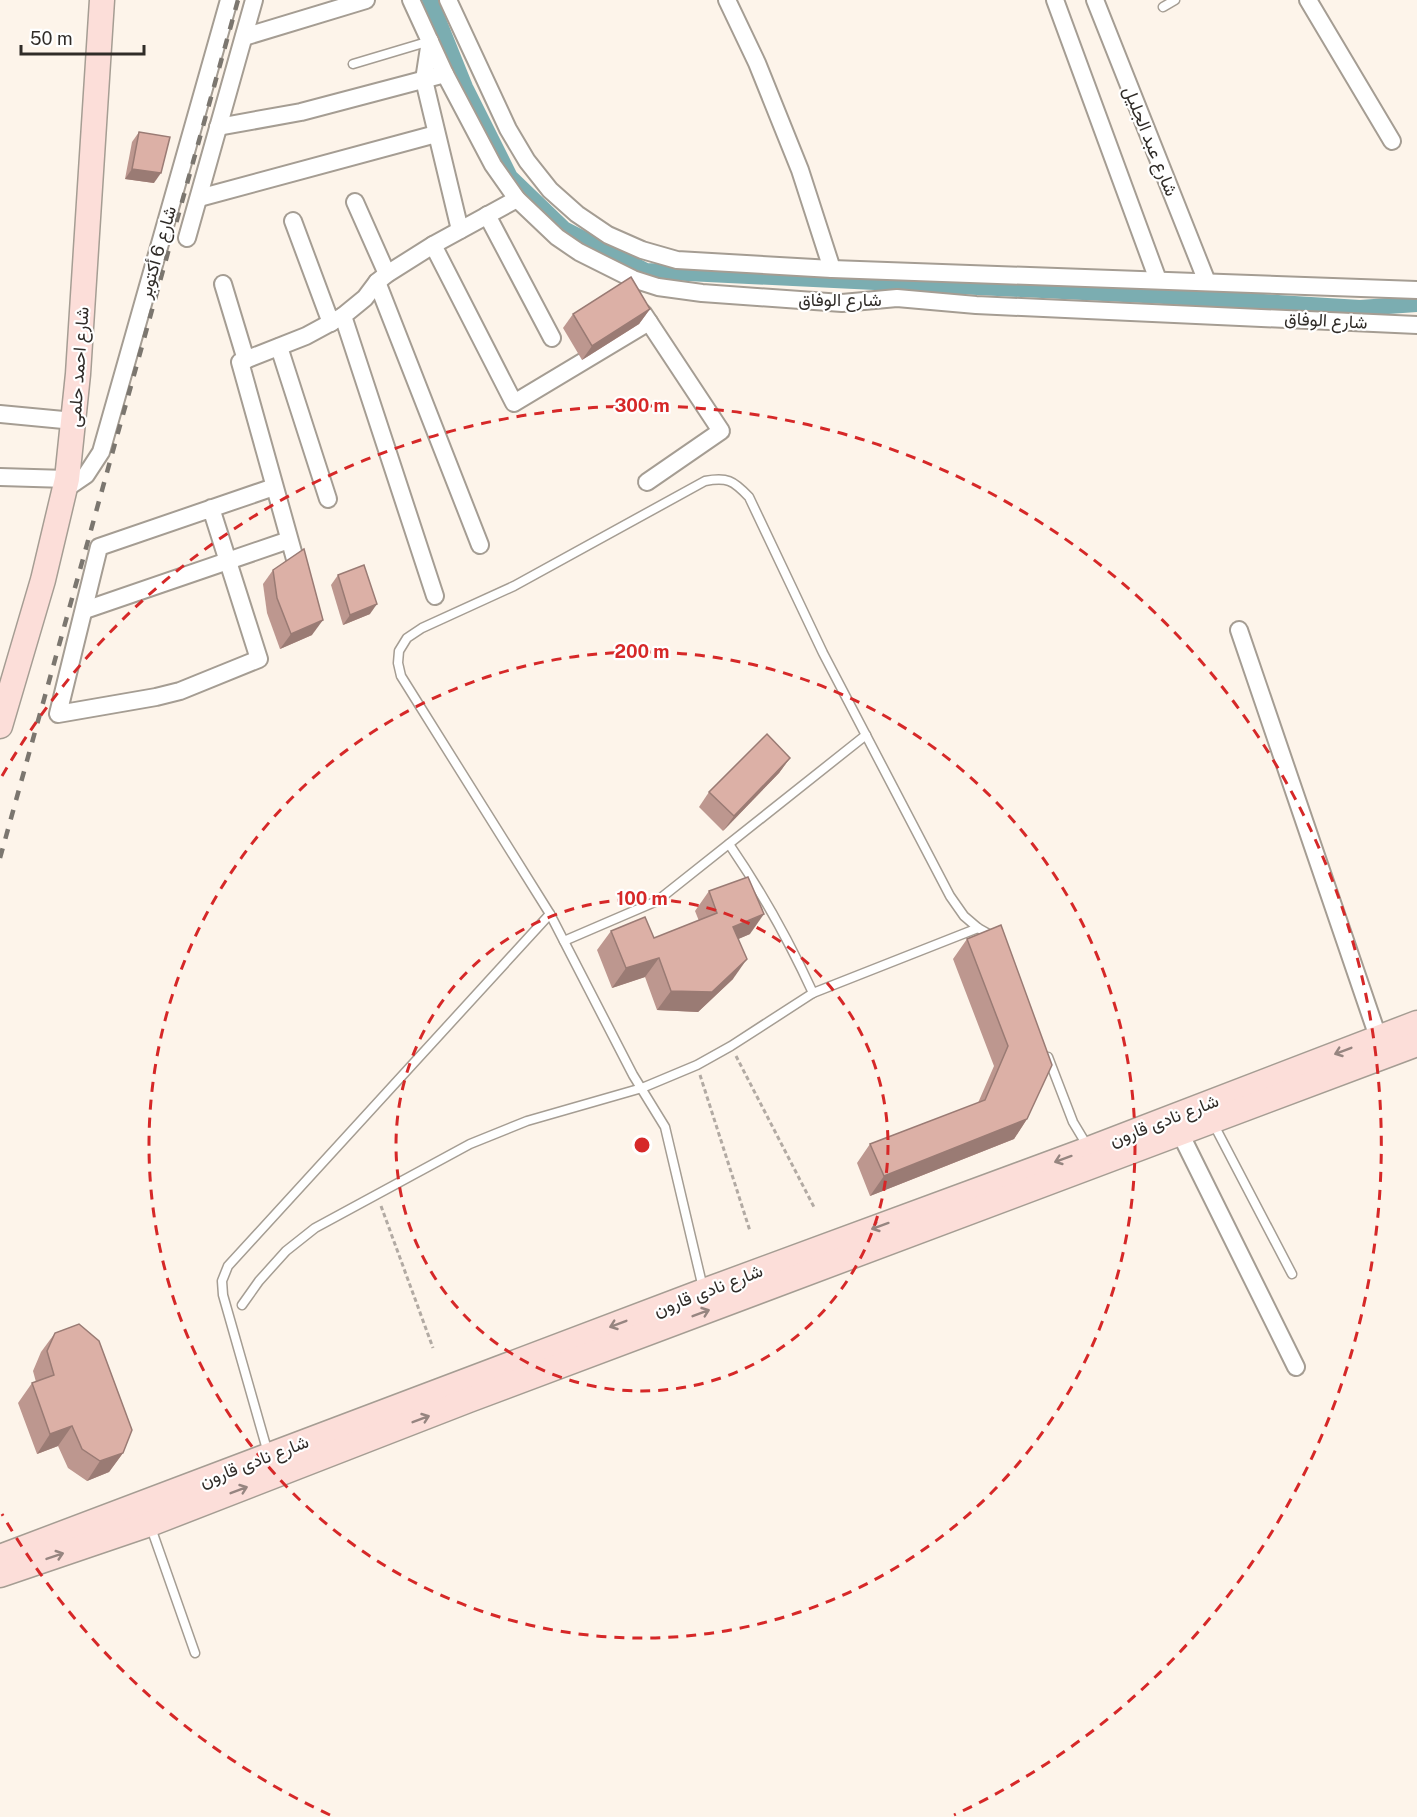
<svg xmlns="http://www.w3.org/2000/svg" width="1417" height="1817" viewBox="0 0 1417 1817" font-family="'Public Sans',Vazirmatn,sans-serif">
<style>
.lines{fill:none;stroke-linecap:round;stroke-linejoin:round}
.canal{stroke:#7badb1;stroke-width:16}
.lane-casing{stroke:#a59d93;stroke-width:11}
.street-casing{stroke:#a59d93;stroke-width:20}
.secondary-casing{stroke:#a59d93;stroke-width:27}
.path{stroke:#b2aaa3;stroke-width:3;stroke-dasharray:4.5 3;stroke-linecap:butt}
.lane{stroke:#fff;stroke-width:8}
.street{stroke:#fff;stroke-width:16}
.secondary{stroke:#fcded9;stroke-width:24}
.rail{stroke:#7b766f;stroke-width:4.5;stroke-dasharray:10 10;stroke-linecap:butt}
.wall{fill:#bd978f}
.shaded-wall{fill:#9a7b74}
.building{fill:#dcb0a6;stroke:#9a7b74;stroke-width:1.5}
.oneway{stroke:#968580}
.ring{fill:none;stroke:#d62828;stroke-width:3;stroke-dasharray:10 8}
.labels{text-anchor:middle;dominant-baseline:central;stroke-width:4.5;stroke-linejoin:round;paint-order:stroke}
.street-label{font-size:18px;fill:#302c28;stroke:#fff}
.centre{fill:#d62828;stroke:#fff;stroke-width:3}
.ring-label{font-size:18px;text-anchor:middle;font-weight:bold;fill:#d62828;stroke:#fff;stroke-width:4.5;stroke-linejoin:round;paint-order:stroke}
</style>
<rect width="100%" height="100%" fill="#fdf4ea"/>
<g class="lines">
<path class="canal" d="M430,0L465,87L510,177L564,229L646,271L1164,296L1360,308L1417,304"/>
<g class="lane-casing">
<g id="lane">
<path d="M1163,7L1175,0"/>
<path d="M353,64L430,41"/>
<path d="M729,844C762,892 789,941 813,993"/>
<path d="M564,941L657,901L866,735"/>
<path d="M1048,1057L1073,1122L1088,1147"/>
<path d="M1213,1123L1292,1274"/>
<path d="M703,1288L665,1127L633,1075L550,914L401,676L398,663L399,651L407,638L422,628L514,586L705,481C727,477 733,480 749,497L823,653L950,896L964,916L978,928L994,937"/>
<path d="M242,1305L259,1281L286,1251L315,1228L470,1144L527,1121L642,1088L697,1065L731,1046L813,993L978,928"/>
<path d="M268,1453L223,1295L222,1281L228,1266L550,914"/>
<path d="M150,1525L195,1653"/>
</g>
</g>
<g class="street-casing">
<g id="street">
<path d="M411,0L445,74L493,165L517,199L557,237L579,252L633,279L658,287L702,293L842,303L897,298L976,305L1417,325"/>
<path d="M448,0L508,129L527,161L550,190L577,214L608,235L642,250L677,260L832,269L1417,290"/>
<path d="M727,0L757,63L800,170L832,269"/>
<path d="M1055,0L1158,280"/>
<path d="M1095,0L1207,282"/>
<path d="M1308,0L1392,141"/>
<path d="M244,37L366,0"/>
<path d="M430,41L424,80L460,230"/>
<path d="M218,127L301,112L445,74"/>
<path d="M199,198L436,134"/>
<path d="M355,202L387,274"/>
<path d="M487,215L552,338"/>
<path d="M293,221L331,323"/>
<path d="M187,238L254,0"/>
<path d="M433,245L514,403L649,322"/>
<path d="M377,282L480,545"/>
<path d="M223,284L246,360"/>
<path d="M643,313L721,431L647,482"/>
<path d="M279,347L328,499"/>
<path d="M0,414L74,421"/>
<path d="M0,477L67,479"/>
<path d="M64,490L86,475L101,452L229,0"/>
<path d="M211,508L259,659L180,691L156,697L58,714L99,547L274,487"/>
<path d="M300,577L240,362L306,336L343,316"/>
<path d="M435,596L343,316L365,298L377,282L387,274L433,245L517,199"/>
<path d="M85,610L289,540"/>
<path d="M1239,630L1378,1037"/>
<path d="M1180,1133L1296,1367"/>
</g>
</g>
<g class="secondary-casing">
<g id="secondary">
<path d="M0,726L43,580L67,479L78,374L102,0"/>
<path d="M0,1557L704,1291L1089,1149L1417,1023"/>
<path d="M0,1575L150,1524L469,1400L1417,1044"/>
</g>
</g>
<g class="path">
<path d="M736,1056L815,1209"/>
<path d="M700,1075L750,1231"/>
<path d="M381,1206L433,1348"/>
</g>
<use href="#lane" class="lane"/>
<use href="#street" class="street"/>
<use href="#secondary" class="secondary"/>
<path class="rail" d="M0,858L238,0"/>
</g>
<g class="wall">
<path d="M139,132L154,183L125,179L132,142Z"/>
<path d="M650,309L639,324L582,360L563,328L573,314Z"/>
<path d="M273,570L312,635L280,649L267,613L263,584Z"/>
<path d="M338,575L370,614L343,625L331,585Z"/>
<path d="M790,758L779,773L723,831L699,807L709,792Z"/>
<path d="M709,891L750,934L738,939L733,979L698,1012L657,1010L645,977L612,988L597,950L611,931L654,938L699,921L695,911Z"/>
<path d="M1001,925L1027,1119L1014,1139L870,1196L857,1163L870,1144L978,1103L994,1066L953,959L967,939Z"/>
<path d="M55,1333L123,1453L109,1472L87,1481L68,1468L58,1446L37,1454L18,1403L32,1383L36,1382L33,1371L41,1352Z"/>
</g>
<g class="shaded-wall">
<path d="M132,169L161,173L154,183L125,179Z"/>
<path d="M650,309L639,324L582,360L592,346Z"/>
<path d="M377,604L370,614L343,625L350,615Z"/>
<path d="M323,620L312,635L280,649L291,634Z"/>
<path d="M790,758L779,773L723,831L734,816Z"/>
<path d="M764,914L750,934L720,947L733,927Z"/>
<path d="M659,958L645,977L612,988L626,968Z"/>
<path d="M747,959L733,979L698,1012L657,1010L671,991Z"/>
<path d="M1027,1119L1014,1139L870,1196L884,1176Z"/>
<path d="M72,1426L58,1446L37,1454L50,1434Z"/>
<path d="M123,1453L109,1472L87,1481L100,1461Z"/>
</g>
<g class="building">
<path d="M139,132L170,137L161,173L132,169Z"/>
<path d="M631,277L650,309L592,346L573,314Z"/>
<path d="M304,549L323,620L291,634L277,598L273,570Z"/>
<path d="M364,565L377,604L350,615L338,575Z"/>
<path d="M767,734L790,758L734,816L709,792Z"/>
<path d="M748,877L764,914L733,927L747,959L712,992L671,991L659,958L626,968L611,931L645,917L654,938L717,913L709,891Z"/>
<path d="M1001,925L1052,1065L1027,1119L884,1176L870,1144L985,1100L1008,1046L967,939Z"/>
<path d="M79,1324L99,1341L132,1430L123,1453L100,1461L82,1449L72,1426L50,1434L32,1383L54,1375L47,1351L55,1333Z"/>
</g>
<defs><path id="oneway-shaft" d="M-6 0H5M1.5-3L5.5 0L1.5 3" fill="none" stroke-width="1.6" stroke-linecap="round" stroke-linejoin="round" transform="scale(1.5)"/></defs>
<g class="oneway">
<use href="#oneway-shaft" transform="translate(1343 1051) rotate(159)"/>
<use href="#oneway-shaft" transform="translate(1063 1159) rotate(160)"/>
<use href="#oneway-shaft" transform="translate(880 1226) rotate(160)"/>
<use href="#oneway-shaft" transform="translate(701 1313) rotate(-21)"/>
<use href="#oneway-shaft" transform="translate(618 1324) rotate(159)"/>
<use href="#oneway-shaft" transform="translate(421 1419) rotate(-21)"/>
<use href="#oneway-shaft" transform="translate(239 1490) rotate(-21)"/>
<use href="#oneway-shaft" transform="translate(55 1556) rotate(-19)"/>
</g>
<g class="ring">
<circle cx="642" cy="1145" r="246"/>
<circle cx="642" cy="1145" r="493"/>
<path d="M330 1815A739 739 0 0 1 2 1514M2 776A739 739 0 1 1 954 1815"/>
</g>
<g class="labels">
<g class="street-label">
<text transform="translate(1151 141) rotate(68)">شارع عبد الجليل</text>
<text transform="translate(157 252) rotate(-74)">شارع 6 أكتوبر</text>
<text x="840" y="299">شارع الوفاق</text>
<text transform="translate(1326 320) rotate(3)">شارع الوفاق</text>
<text transform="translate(78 367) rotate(-86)">شارع احمد حلمى</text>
<text transform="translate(1164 1120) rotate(-21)">شارع نادى قارون</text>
<text transform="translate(708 1290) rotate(-21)">شارع نادى قارون</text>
<text transform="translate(254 1461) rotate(-21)">شارع نادى قارون</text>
</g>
</g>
<circle cx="642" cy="1145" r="9" class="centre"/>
<g class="ring-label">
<text x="642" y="412">300 m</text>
<text x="642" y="658">200 m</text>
<text x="642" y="905">100 m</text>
</g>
<path d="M21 45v9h123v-9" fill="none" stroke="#302c28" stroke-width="3"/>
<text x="30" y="45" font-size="18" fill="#302c28" stroke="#ffffff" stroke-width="4.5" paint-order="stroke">50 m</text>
</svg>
